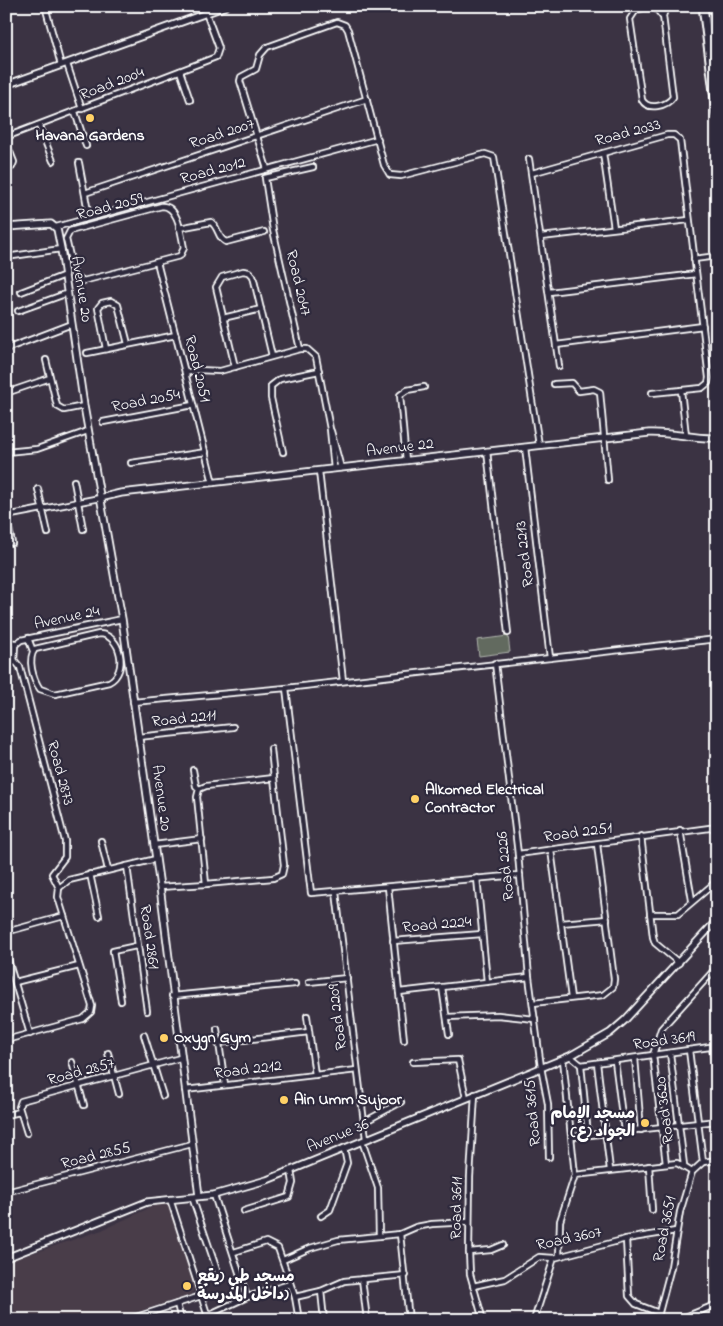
<svg xmlns="http://www.w3.org/2000/svg" width="723" height="1326" viewBox="0 0 723 1326" font-family="'Indie Flower','Playpen Sans Arabic',sans-serif">
<style>
.built{fill:#4a3d4a}
.garden{fill:#626a5e;stroke:#b0b4ae}
.lines{fill:none;stroke-linecap:round;stroke-linejoin:round}
.minor-casing{stroke:#fff;stroke-width:8}
.tertiary-casing{stroke:#fff;stroke-width:9}
.primary-casing{stroke:#fff;stroke-width:11}
.minor{stroke:#2f2a3d;stroke-width:4.5}
.tertiary{stroke:#2f2a3d;stroke-width:5.5}
.primary{stroke:#2f2a3d;stroke-width:7}
.poi-dot{fill:#ffd166;stroke:#2f2a3d;stroke-width:2}
.labels{text-anchor:middle;dominant-baseline:central;stroke-width:4.5;stroke-linejoin:round;paint-order:stroke}
.street-label{font-size:16px;fill:#fff;stroke:#2f2a3d}
.poi-label{font-size:16px;font-weight:bold;fill:#fff;stroke:#2f2a3d;text-anchor:start}
</style>
<rect width="100%" height="100%" fill="#3b3343"/>
<filter id="ink" filterUnits="userSpaceOnUse"><feTurbulence type="fractalNoise" baseFrequency=".02" numOctaves="2"/><feDisplacementMap in="SourceGraphic" scale="10" xChannelSelector="R" yChannelSelector="G"/><feConvolveMatrix kernelMatrix="1 2 1 2 8 2 1 2 1" color-interpolation-filters="sRGB"/></filter>
<g filter="url(#ink)">
<path class="built" d="M158,1204H165L169,1207L194,1286V1291L190,1295L112,1320H16L6,1277V1267L10,1261L102,1230Z"/>
<path class="garden" d="M508,636L510,652L479,656L477,640Z"/>
<g class="lines">
<g class="minor-casing">
<g id="minor">
<path d="M45,6L61,65"/>
<path d="M651,6L636,10L630,19L642,100C648,111 667,106 673,97L663,16L665,10L671,6"/>
<path d="M654,6L662,16"/>
<path d="M67,64L82,109"/>
<path d="M180,71L190,100"/>
<path d="M75,112L86,146"/>
<path d="M39,126L53,161"/>
<path d="M6,137L216,57L219,48L206,13"/>
<path d="M6,142L14,162L12,167L6,169"/>
<path d="M603,153L614,228"/>
<path d="M529,159L559,366"/>
<path d="M79,163L89,217"/>
<path d="M313,167L265,178L273,230L300,349H307L316,357L330,429L334,469"/>
<path d="M267,169L240,81L241,77L256,69L260,55L267,47L337,22L345,25L348,30L384,165L390,175L401,176L485,154L494,157L539,445"/>
<path d="M532,173L667,135H674L680,140L709,378L708,383L702,388L652,393"/>
<path d="M85,193L367,99"/>
<path d="M162,206C179,206 181,235 184,248L180,256L83,281L75,278L66,239L70,231Z"/>
<path d="M56,227L378,139"/>
<path d="M179,228L211,222C219,227 217,238 226,242L264,232"/>
<path d="M541,237L689,220"/>
<path d="M6,257L61,249"/>
<path d="M694,259L717,256"/>
<path d="M157,262L213,483"/>
<path d="M21,292L65,275"/>
<path d="M549,292L696,274"/>
<path d="M18,311L68,293"/>
<path d="M223,318L261,309"/>
<path d="M556,345L703,326"/>
<path d="M6,349L72,324"/>
<path d="M106,349L98,308L102,303L111,301L118,305L128,344"/>
<path d="M87,353L176,335"/>
<path d="M46,360L57,406L64,410L84,406"/>
<path d="M235,367L216,287L222,277L243,271L249,272L253,276L272,356"/>
<path d="M185,373L198,370L220,371L300,349"/>
<path d="M554,384L572,383L579,391L594,389L600,392L608,480"/>
<path d="M681,390L686,436"/>
<path d="M6,393L50,378"/>
<path d="M103,422L193,405"/>
<path d="M331,431L341,468"/>
<path d="M525,447L550,658"/>
<path d="M487,451L508,633"/>
<path d="M6,452L37,449L88,431"/>
<path d="M283,452L271,398V386L280,379L319,371"/>
<path d="M406,461L400,395L407,390L424,387"/>
<path d="M131,463L206,452"/>
<path d="M319,471L343,681"/>
<path d="M74,481L83,529"/>
<path d="M38,489L48,533"/>
<path d="M6,515L12,543"/>
<path d="M6,516L100,498"/>
<path d="M99,634C121,634 129,672 109,682L55,694L40,689C33,679 27,659 35,649Z"/>
<path d="M28,638L33,651"/>
<path d="M6,642L16,643"/>
<path d="M15,661L20,667L65,841V857L52,874L59,888"/>
<path d="M495,663L518,854L529,977L541,1067L548,1104L549,1157"/>
<path d="M6,666L14,662L15,645L21,640L122,619"/>
<path d="M286,688L311,893L520,875"/>
<path d="M133,702L286,688L717,639"/>
<path d="M138,737L233,727"/>
<path d="M271,749L274,778"/>
<path d="M193,770L196,786L199,789"/>
<path d="M274,778L284,865L282,874L273,878L206,884L197,797L199,789L206,786Z"/>
<path d="M680,830L692,900"/>
<path d="M641,836L653,937L655,943L679,963"/>
<path d="M101,841L108,870"/>
<path d="M154,845L202,839"/>
<path d="M551,850L571,998"/>
<path d="M518,854L717,827"/>
<path d="M127,866L147,1011"/>
<path d="M90,874L99,916"/>
<path d="M477,878L487,982"/>
<path d="M160,887L206,884"/>
<path d="M388,887L404,1040"/>
<path d="M336,892L366,1139"/>
<path d="M650,914H678L717,881"/>
<path d="M561,923L607,919"/>
<path d="M6,932L64,916"/>
<path d="M393,941L482,934"/>
<path d="M6,953L30,1034"/>
<path d="M15,982L79,966"/>
<path d="M309,982L347,978"/>
<path d="M442,987L449,1034"/>
<path d="M399,992L529,977"/>
<path d="M172,996L295,984"/>
<path d="M121,1001L113,951L136,946"/>
<path d="M533,1003L603,995L613,987L614,979L597,844"/>
<path d="M307,1016L315,1075"/>
<path d="M447,1017L498,1015L535,1019"/>
<path d="M217,1029L225,1085"/>
<path d="M144,1035L163,1096"/>
<path d="M6,1040L83,1019L91,1012L92,1006L58,897L59,888L69,880L156,859"/>
<path d="M218,1043L309,1032"/>
<path d="M712,1047L717,1082"/>
<path d="M689,1050L703,1162"/>
<path d="M108,1053L119,1094"/>
<path d="M670,1053L684,1165"/>
<path d="M570,1056L581,1065L717,1046"/>
<path d="M635,1058L641,1130"/>
<path d="M615,1061L624,1131"/>
<path d="M72,1062L84,1105"/>
<path d="M413,1062L458,1060L466,1098"/>
<path d="M597,1063L610,1170"/>
<path d="M581,1065L588,1135"/>
<path d="M185,1090L357,1070"/>
<path d="M475,1094L470,1177L469,1252L470,1274L483,1320"/>
<path d="M6,1115L20,1112"/>
<path d="M364,1122L401,1102"/>
<path d="M27,1133L19,1107L21,1101L180,1058"/>
<path d="M572,1137L717,1121"/>
<path d="M362,1141L378,1188L379,1236"/>
<path d="M666,1164L653,1055L661,1029L717,967"/>
<path d="M649,1166L652,1210"/>
<path d="M575,1175L677,1163L692,1172"/>
<path d="M6,1192L192,1144"/>
<path d="M214,1195L247,1297"/>
<path d="M192,1197L220,1279"/>
<path d="M170,1199L209,1320"/>
<path d="M244,1211L289,1197L293,1183L291,1170"/>
<path d="M321,1216L330,1210L347,1163L344,1148"/>
<path d="M400,1234L409,1320"/>
<path d="M626,1239L629,1296L636,1304L659,1313"/>
<path d="M234,1252L266,1242L278,1248L295,1297L299,1320"/>
<path d="M469,1252L491,1250L503,1245"/>
<path d="M559,1256L560,1221L575,1175L563,1059"/>
<path d="M283,1260L310,1248L338,1240L400,1234L416,1227L432,1224L469,1222"/>
<path d="M362,1279L367,1320"/>
<path d="M473,1286L505,1279L539,1257L554,1258L626,1239L676,1231"/>
<path d="M321,1291L324,1320"/>
<path d="M295,1297L321,1291L344,1281L406,1275"/>
<path d="M177,1304L181,1320"/>
<path d="M208,1315L247,1297L290,1284"/>
<path d="M127,1320L201,1296"/>
<path d="M534,1320L554,1258"/>
<path d="M657,1320L671,1267L680,1212L692,1172L703,1162L717,1160"/>
<path d="M678,1320L717,1304"/>
</g>
</g>
<g class="tertiary-casing">
<g id="tertiary">
<path d="M6,85L226,6"/>
<path d="M6,227L51,224L57,229L61,249L84,406L122,619L160,887L199,1196"/>
<path d="M100,498L121,493L649,433C672,432 694,439 717,438"/>
<path d="M6,1258L147,1202L214,1195L267,1180L570,1056L610,1033L625,1020L717,920"/>
<path d="M6,1304L10,1320"/>
</g>
</g>
<g class="primary-casing">
<g id="primary">
<path d="M703,6L717,115"/>
<path d="M715,6L717,19"/>
</g>
</g>
<use href="#minor" class="minor"/>
<use href="#tertiary" class="tertiary"/>
<use href="#primary" class="primary"/>
</g>
</g>
<g class="poi-dot">
<circle cx="90" cy="118" r="5"/>
<circle cx="415" cy="799" r="5"/>
<circle cx="164" cy="1038" r="5"/>
<circle cx="284" cy="1100" r="5"/>
<circle cx="645" cy="1123" r="5"/>
<circle cx="187" cy="1286" r="5"/>
</g>
<g class="labels">
<g class="street-label">
<text transform="translate(112 84) rotate(-21)">Road 2004</text>
<text transform="translate(628 133) rotate(-15)">Road 2033</text>
<text transform="translate(222 134) rotate(-18)">Road 2007</text>
<text transform="translate(213 171) rotate(-15)">Road 2012</text>
<text transform="translate(110 207) rotate(-15)">Road 2059</text>
<text transform="translate(298 283) rotate(77)">Road 2047</text>
<text transform="translate(81 289) rotate(81)">Avenue 20</text>
<text transform="translate(197 369) rotate(76)">Road 2051</text>
<text transform="translate(146 401) rotate(-11)">Road 2054</text>
<text transform="translate(400 448) rotate(-7)">Avenue 22</text>
<text transform="translate(525 554) rotate(-97)">Road 2213</text>
<text transform="translate(67 618) rotate(-12)">Avenue 24</text>
<text transform="translate(184 719) rotate(-6)">Road 2211</text>
<text transform="translate(60 773) rotate(75)">Road 2873</text>
<text transform="translate(161 798) rotate(82)">Avenue 20</text>
<text transform="translate(578 833) rotate(-8)">Road 2251</text>
<text transform="translate(506 866) rotate(-96)">Road 2226</text>
<text transform="translate(437 925) rotate(-5)">Road 2224</text>
<text transform="translate(149 937) rotate(82)">Road 2861</text>
<text transform="translate(338 1017) rotate(-97)">Road 2209</text>
<text transform="translate(664 1041) rotate(-8)">Road 3619</text>
<text transform="translate(248 1070) rotate(-7)">Road 2212</text>
<text transform="translate(81 1072) rotate(-15)">Road 2857</text>
<text transform="translate(665 1110) rotate(-97)">Road 3620</text>
<text transform="translate(533 1113) rotate(-95)">Road 3615</text>
<text transform="translate(338 1136) rotate(-22)">Avenue 36</text>
<text transform="translate(96 1156) rotate(-14)">Road 2855</text>
<text transform="translate(457 1208) rotate(-89)">Road 3611</text>
<text transform="translate(665 1229) rotate(-79)">Road 3651</text>
<text transform="translate(569 1239) rotate(-12)">Road 3607</text>
</g>
<g class="poi-label">
<text x="90" y="136" text-anchor="middle">Havana Gardens</text>
<text x="425" y="790">Alkomed Electrical<tspan x="425" dy="18">Contractor</tspan></text>
<text x="174" y="1038">Oxygn Gym</text>
<text x="294" y="1100">Ain Umm Sujoor</text>
<text x="635" y="1114" text-anchor="end">مسجد الإمام<tspan x="635" dy="18">الجواد (ع)</tspan></text>
<text x="197" y="1277">مسجد طي (يقع<tspan x="197" dy="18">داخل المدرسة)</tspan></text>
</g>
</g>
<rect width="723" height="1326" fill="none" stroke="#2f2a3d" stroke-width="25"/>
<rect x="12" y="12" width="698" height="1301" fill="none" stroke="#fff" stroke-width="2" filter="url(#ink)"/>
</svg>
